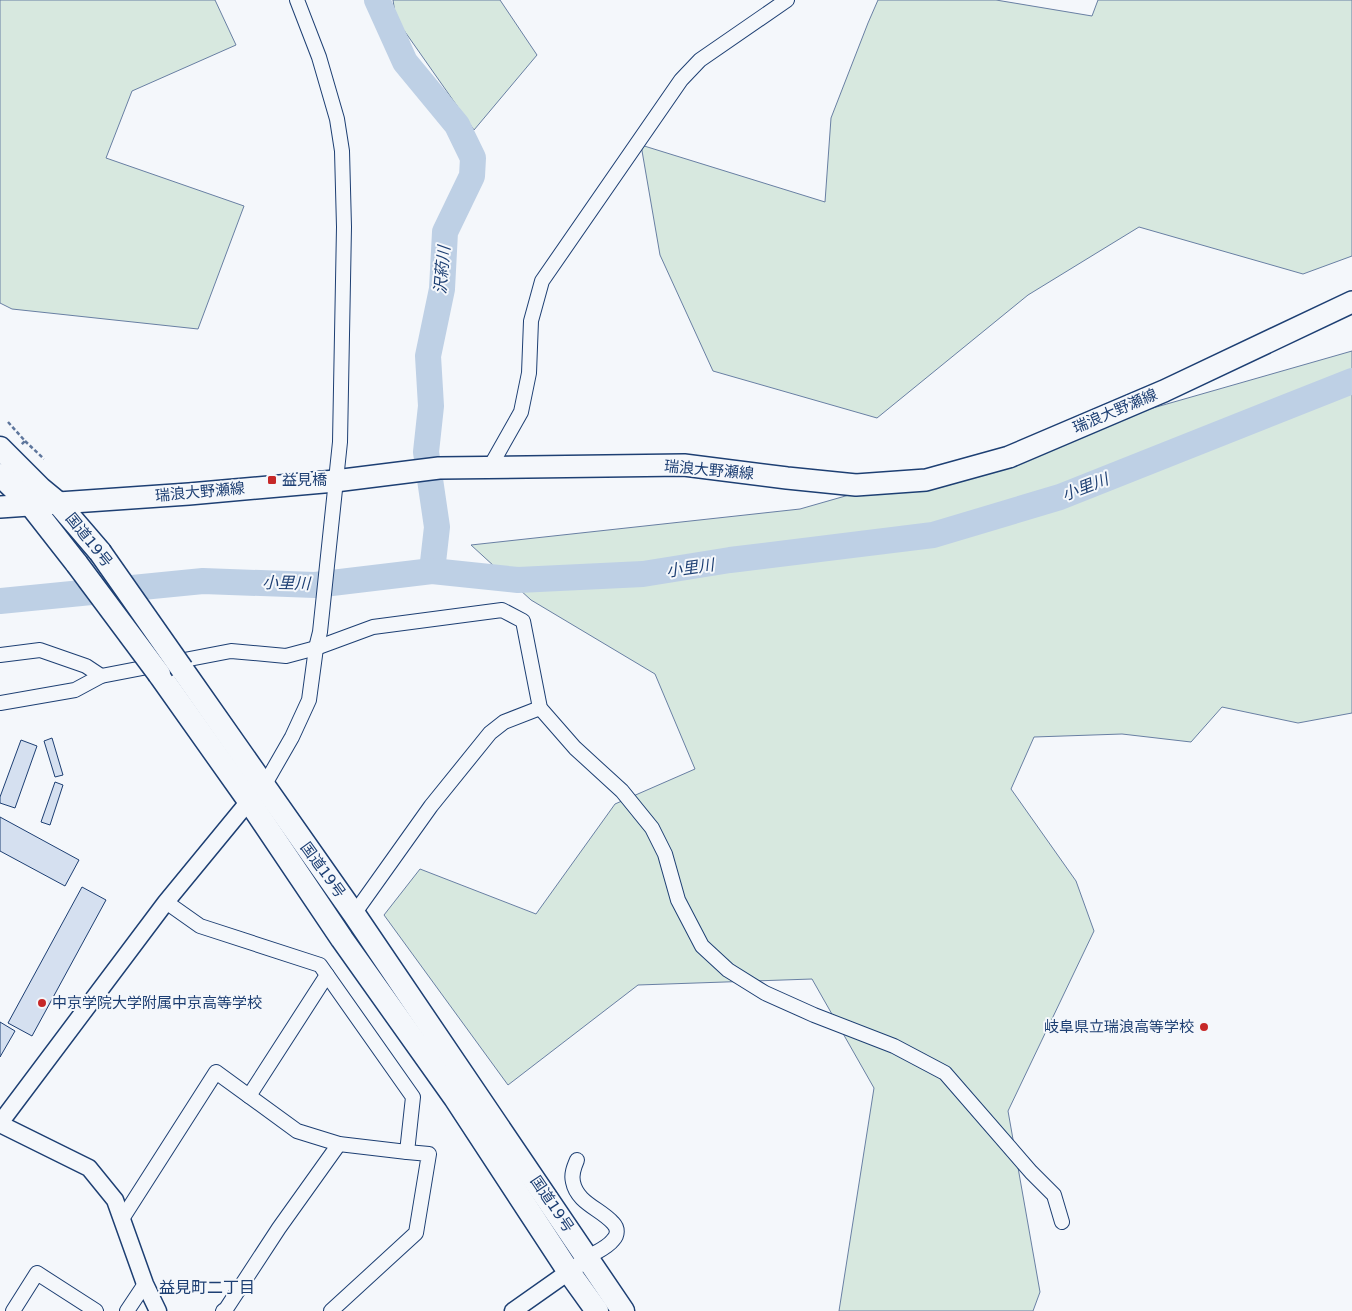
<svg xmlns="http://www.w3.org/2000/svg" width="1352" height="1311" viewBox="0 0 1352 1311" font-family="'DejaVu Sans','Noto Sans JP',sans-serif">
<style>
.green{fill:#d7e8df;stroke:#687fa3}
.lines{fill:none;stroke-linecap:round;stroke-linejoin:round}
.river{stroke:#bed0e5;stroke-width:26}
.building{fill:#d5e0f0;stroke:#1d3f73}
.minor-casing{stroke:#1d3f73;stroke-width:16}
.tertiary-casing{stroke:#1d3f73;stroke-width:19}
.primary-casing{stroke:#1d3f73;stroke-width:24}
.trunk-casing{stroke:#1d3f73;stroke-width:25}
.path{stroke:#5e769c;stroke-width:2.5;stroke-dasharray:4 2.5;stroke-linecap:butt}
.minor{stroke:#f4f7fb;stroke-width:14}
.tertiary{stroke:#f4f7fb;stroke-width:16}
.primary{stroke:#f4f7fb;stroke-width:21}
.trunk{stroke:#f4f7fb;stroke-width:22}
.trunk-bridge-casing{stroke:#1d3f73;stroke-width:25;stroke-linecap:butt}
.trunk-bridge{stroke:#f4f7fb;stroke-width:22}
.poi-dot{fill:#c62828;stroke:#f4f7fb;stroke-width:2}
.labels{text-anchor:middle;dominant-baseline:central;stroke-width:4;stroke-linejoin:round;paint-order:stroke}
.street-label{font-size:15px;fill:#1d3f73;stroke:#f4f7fb}
.poi-label{font-size:15px;fill:#1d3f73;stroke:#f4f7fb;text-anchor:start}
.water-label{font-size:16px;font-style:italic;fill:#1d3f73;stroke:#f4f7fb}
.neighbourhood-label{font-size:16px;fill:#1d3f73;stroke:#f4f7fb}
</style>
<rect width="100%" height="100%" fill="#f4f7fb"/>
<g class="green">
<path d="M0,0H215L236,45L132,91L106,158L244,206L198,329L12,309L0,303Z"/>
<path d="M393,0H500L537,55L474,130L396,19Z"/>
<path d="M878,0H996L1092,16L1098,0H1352V256L1303,274L1139,227L1028,295L877,418L713,371L660,255L641,145L825,202L831,118L868,23Z"/>
<path d="M1352,351V713L1298,723L1222,707L1191,742L1122,734L1034,737L1011,789L1076,881L1094,931L1008,1111L1040,1292L1033,1311H839L874,1088L812,979L638,985L508,1085L384,915L420,869L536,914L615,804L695,769L655,674L531,600L471,545L800,509Z"/>
</g>
<g class="lines">
<g class="river">
<path d="M377,0L405,62L457,125L473,158L472,176L445,232L442,289L428,356L431,406L426,452L437,527L432,571"/>
<path d="M0,601L203,581L315,585L432,571L518,580L643,574L730,560L933,535L1060,497L1352,381"/>
</g>
</g>
<g class="building">
<path d="M52,738L63,775L55,777L44,741Z"/>
<path d="M21,740L37,746L15,808L0,803V797Z"/>
<path d="M55,782L63,785L50,825L41,822Z"/>
<path d="M0,817L79,860L65,886L0,851Z"/>
<path d="M82,887L106,900L32,1036L8,1023Z"/>
<path d="M0,1022L15,1031L0,1057Z"/>
</g>
<g class="lines">
<g class="minor-casing">
<g id="minor">
<path d="M490,467L521,412L529,373L531,321L542,281L681,80L700,60L787,0"/>
<path d="M0,655L40,650L86,666L101,676"/>
<path d="M0,703L75,690L101,676L231,651L286,656L316,648L373,627L502,610L523,621L540,708L575,748L622,791L652,828L665,854L678,900L702,946L728,970L765,993L814,1015L894,1046L945,1073L1031,1172L1054,1195L1062,1222"/>
<path d="M261,791L292,737L309,700L316,648L320,632L340,442L344,227L342,151L337,119L319,57L297,0"/>
<path d="M166,902L200,926L320,965L413,1097L407,1152L429,1154L416,1233L331,1311"/>
<path d="M354,914L431,806L490,733L504,722L540,708"/>
<path d="M249,1096L327,975"/>
<path d="M577,1160C574,1167 571,1174 573,1182C577,1203 601,1209 613,1223C618,1228 618,1235 613,1240C607,1248 596,1252 588,1257"/>
<path d="M122,1219L216,1072L297,1131L339,1144L407,1152"/>
<path d="M13,1311L37,1273L96,1311"/>
<path d="M127,1311L145,1284"/>
<path d="M223,1311L226,1309L279,1228L339,1144"/>
</g>
</g>
<g class="tertiary-casing">
<g id="tertiary">
<path d="M0,1123L166,902L249,801"/>
<path d="M0,1124L89,1168L115,1200L145,1284L158,1311"/>
<path d="M513,1311L577,1266"/>
</g>
</g>
<g class="primary-casing">
<path id="primary" d="M0,507L189,494L335,481L439,468L684,465L787,478L856,485L926,480L1009,457L1164,391L1352,302"/>
</g>
<g class="trunk-casing">
<g id="trunk">
<path d="M0,448L41,489L58,503L100,552"/>
<path d="M0,475L30,504L77,564"/>
<path d="M182,669L354,914L623,1311"/>
<path d="M159,674L249,801L342,939L455,1098L569,1272L597,1311"/>
</g>
</g>
<g class="path">
<path d="M8,422L25,441L21,445"/>
<path d="M25,441L44,459"/>
</g>
<use href="#minor" class="minor"/>
<use href="#tertiary" class="tertiary"/>
<use href="#primary" class="primary"/>
<use href="#trunk" class="trunk"/>
<g class="trunk-bridge-casing">
<g id="trunk-bridge">
<path d="M100,552L182,669"/>
<path d="M77,564L159,674"/>
</g>
</g>
<use href="#trunk-bridge" class="trunk-bridge"/>
</g>
<g class="poi-dot">
<rect x="267" y="475" width="10" height="10" rx="2.5"/>
<circle cx="42" cy="1003" r="5"/>
<circle cx="1204" cy="1027" r="5"/>
</g>
<g class="labels">
<g class="street-label">
<text transform="translate(1115 411) rotate(-23)">瑞浪大野瀬線</text>
<text transform="translate(709 470) rotate(5)">瑞浪大野瀬線</text>
<text transform="translate(200 492) rotate(-5)">瑞浪大野瀬線</text>
<text transform="translate(89 540) rotate(51)">国道19号</text>
<text transform="translate(323 870) rotate(54)">国道19号</text>
<text transform="translate(552 1204) rotate(56)">国道19号</text>
</g>
<g class="poi-label">
<text x="282" y="480">益見橋</text>
<text x="52" y="1003">中京学院大学附属中京高等学校</text>
<text x="1194" y="1027" text-anchor="end">岐阜県立瑞浪高等学校</text>
</g>
<g class="water-label">
<text transform="translate(442 270) rotate(-85)">沢葯川</text>
<text transform="translate(1085 487) rotate(-21)">小里川</text>
<text transform="translate(690 568) rotate(-8)">小里川</text>
<text transform="translate(286 583) rotate(1)">小里川</text>
</g>
<g class="neighbourhood-label">
<text x="207" y="1287">益見町二丁目</text>
</g>
</g>
</svg>
